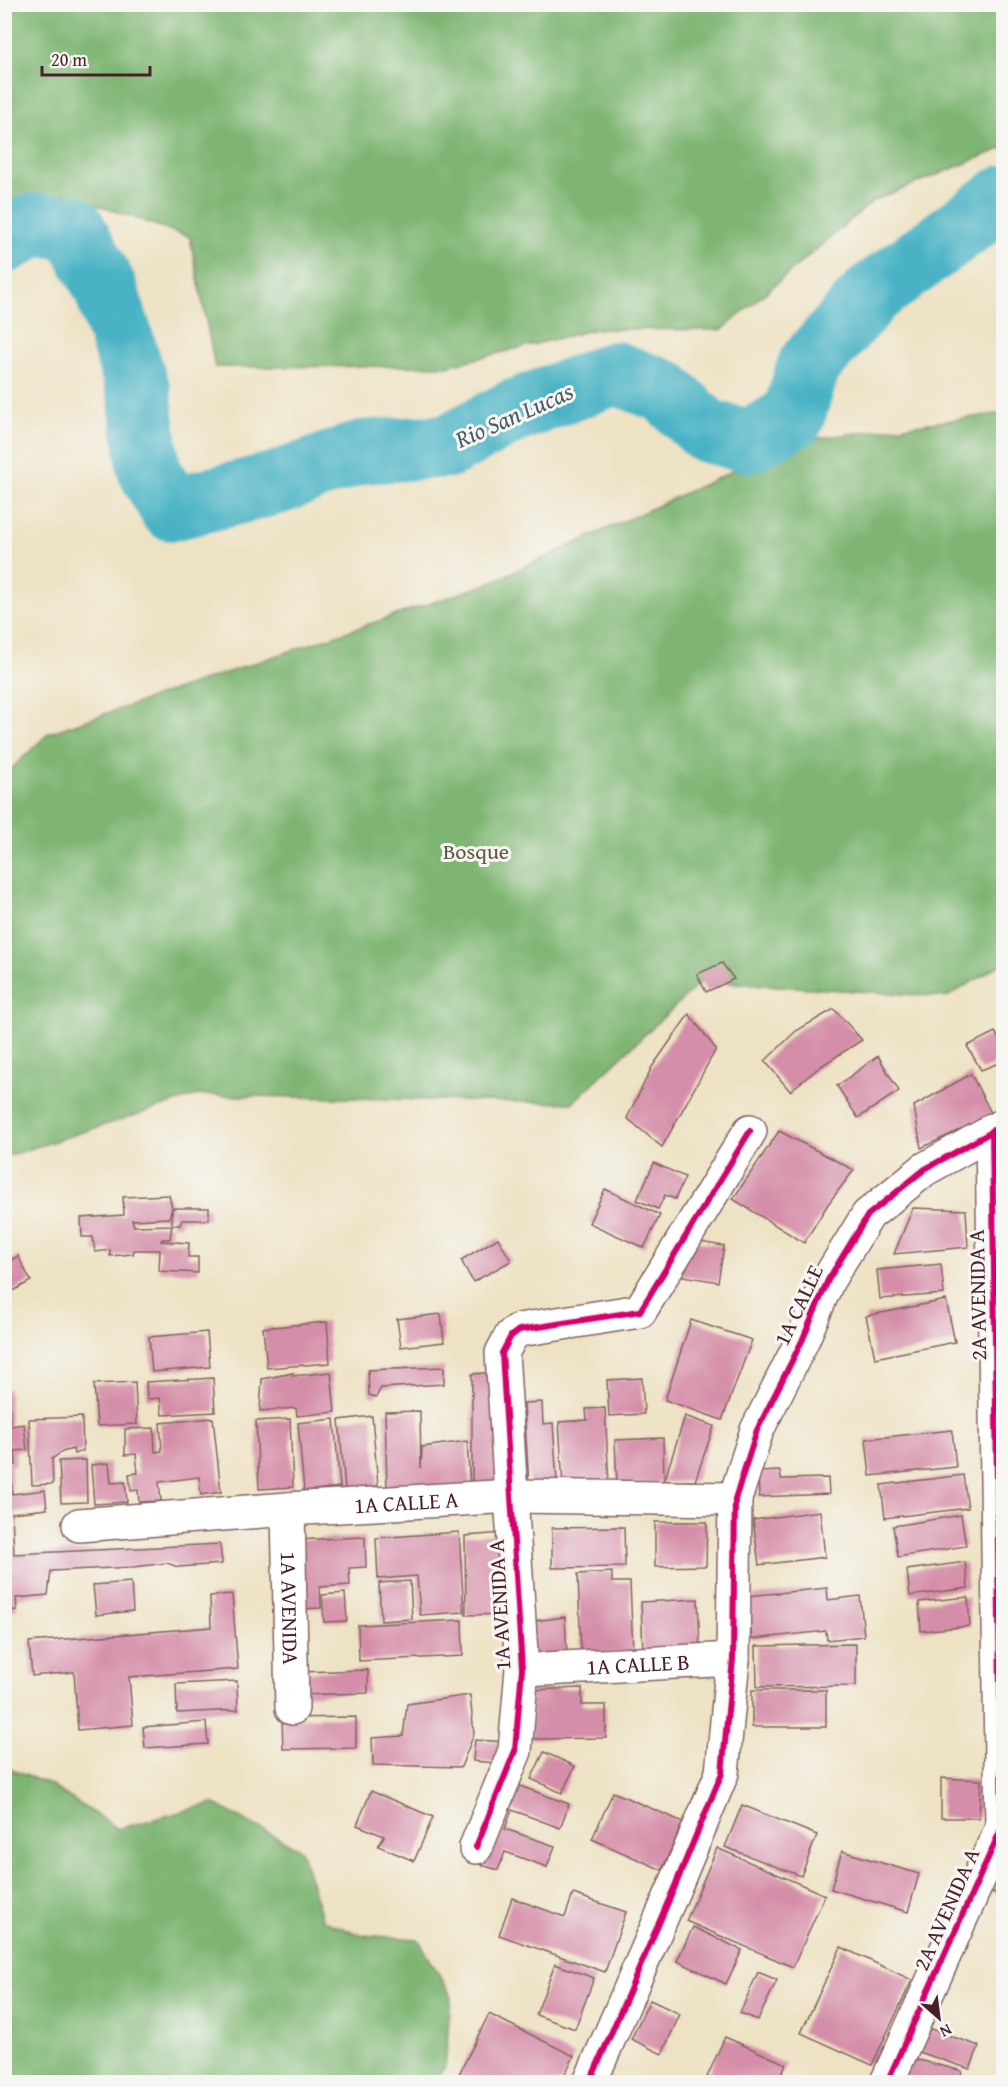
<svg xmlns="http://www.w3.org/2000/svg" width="1008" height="2087" viewBox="0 0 1008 2087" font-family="'Gentium Book Plus',serif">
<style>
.forest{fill:#7eb572;stroke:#646a4e;stroke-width:1.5}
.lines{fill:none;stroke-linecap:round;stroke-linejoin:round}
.river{stroke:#48b3c5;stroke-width:64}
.building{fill:#d58ea9}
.street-casing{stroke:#836361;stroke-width:36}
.street{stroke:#fff;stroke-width:33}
.cycleway-casing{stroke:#f6f6f2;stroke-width:10}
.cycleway{stroke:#d6006c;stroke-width:6}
.labels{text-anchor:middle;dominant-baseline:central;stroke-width:6;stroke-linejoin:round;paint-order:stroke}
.park-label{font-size:22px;fill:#635546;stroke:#f6f6f2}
.street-label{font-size:22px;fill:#4a1f2b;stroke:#f6f6f2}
.water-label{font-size:24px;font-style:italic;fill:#495a69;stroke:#f6f6f2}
</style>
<rect width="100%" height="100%" fill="#f6f6f2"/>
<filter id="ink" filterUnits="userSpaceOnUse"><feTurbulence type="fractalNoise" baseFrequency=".0167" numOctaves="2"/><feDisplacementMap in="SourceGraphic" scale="12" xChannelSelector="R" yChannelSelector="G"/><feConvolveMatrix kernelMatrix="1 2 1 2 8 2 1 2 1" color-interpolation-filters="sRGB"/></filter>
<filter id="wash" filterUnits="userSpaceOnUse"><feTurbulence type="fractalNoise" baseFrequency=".008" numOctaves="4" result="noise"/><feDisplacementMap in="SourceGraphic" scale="24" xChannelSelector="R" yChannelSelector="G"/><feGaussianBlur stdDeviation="1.35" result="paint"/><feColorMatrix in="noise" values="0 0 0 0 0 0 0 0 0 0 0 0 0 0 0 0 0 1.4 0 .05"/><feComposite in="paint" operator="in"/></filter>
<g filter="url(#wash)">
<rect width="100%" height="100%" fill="#eee2c4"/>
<g class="forest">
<path d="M5,4L1003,5V148L873,201L722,330L596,329L447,366L215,367L190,237L65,194L5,220Z"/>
<path d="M1003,413V963L947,997L702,981L572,1103L198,1095L5,1157V775L49,733L487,584L798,441Z"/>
<path d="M5,1767L50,1785L118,1829L213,1803L301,1850L323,1921L361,1935L418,1939L451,1995L445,2067L433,2082H5Z"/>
</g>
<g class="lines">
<path class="river" d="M4,242L34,225L73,227L105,287L139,392L149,470L171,509L277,483L361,452L448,446L514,411L615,373L664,391L707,431L749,441L793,417L809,365L872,294L1004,197"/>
</g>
<g id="blocks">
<g class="building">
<path d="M722,963L734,979L706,992L697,974Z"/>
<path d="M834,1009L862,1040L821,1066L790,1091L765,1061L796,1031Z"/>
<path d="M689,1014L716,1049L662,1147L627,1118L652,1067Z"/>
<path d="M995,1032L1004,1048V1061L981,1070L967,1046Z"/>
<path d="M878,1056L899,1091L858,1118L837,1086Z"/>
<path d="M971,1074L992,1115L921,1148L914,1106Z"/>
<path d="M779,1131L854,1170L828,1204L804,1243L733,1199Z"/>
<path d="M654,1163L685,1177L675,1199L665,1195L658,1209L637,1200Z"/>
<path d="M605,1189L660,1215L644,1248L589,1223Z"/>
<path d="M169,1195L172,1208L169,1218L132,1220L134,1226L172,1225V1208H209V1220H182L180,1225H172L170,1239H162L161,1241L189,1243L188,1257H198V1273L159,1271L160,1250H134L133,1254L110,1256V1250L95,1252L93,1237H82L81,1218L124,1215L123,1197Z"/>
<path d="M913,1208L966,1210L968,1247L894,1254Z"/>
<path d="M498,1238L511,1261L473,1282L461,1260Z"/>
<path d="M688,1240L724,1246L718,1282L671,1274Z"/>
<path d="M18,1256L31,1281L4,1296V1264Z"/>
<path d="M941,1264L944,1294L880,1299L877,1270Z"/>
<path d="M946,1300L955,1342L875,1358L866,1316Z"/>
<path d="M441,1314L444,1342L401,1347L397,1319Z"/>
<path d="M691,1320L752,1340L722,1420L665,1400Z"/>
<path d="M327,1322L330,1363L267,1368L263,1328Z"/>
<path d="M207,1332L210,1367L152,1372L149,1337Z"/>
<path d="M444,1367V1384L381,1388L376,1397L369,1395L368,1370Z"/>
<path d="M331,1372L335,1412L297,1416L296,1408L260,1411L262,1379L293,1373V1376Z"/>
<path d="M498,1372L505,1488L472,1487V1374Z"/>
<path d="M213,1378L215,1412L162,1415L160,1398L147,1399L146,1382Z"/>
<path d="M642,1378L644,1414L609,1416L607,1380Z"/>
<path d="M135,1382L137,1424L97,1426L94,1384Z"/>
<path d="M4,1389H9L10,1426L24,1424L27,1450L15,1451L16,1465L11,1466L12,1494L45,1490L47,1509L12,1513L14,1554L220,1544L222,1564L178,1567L167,1563L133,1567L51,1571L48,1595L16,1598L17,1610L4,1611Z"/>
<path d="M542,1402L543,1424L553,1423L557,1482L529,1484L524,1403Z"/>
<path d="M605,1408L609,1483L563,1486L559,1422L587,1420L586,1409Z"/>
<path d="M420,1411L421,1468L422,1447L467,1441L470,1487L387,1490L385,1412Z"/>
<path d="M372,1416L378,1486L345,1489L339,1420Z"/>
<path d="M685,1416L714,1426L695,1481L664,1482Z"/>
<path d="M82,1417L83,1451L74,1454L73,1449L62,1452L52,1459L53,1484L32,1485L29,1419Z"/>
<path d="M213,1418L221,1492L201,1495L199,1477L159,1482L161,1501L139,1502L138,1490L131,1491L129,1474L138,1473L136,1454L125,1455V1429L154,1428L155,1452L162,1451L160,1423Z"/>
<path d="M290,1419L293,1487L259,1489L256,1421Z"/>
<path d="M334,1419L340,1487L304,1491L298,1423Z"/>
<path d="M952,1430L956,1467L870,1476L866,1439Z"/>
<path d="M663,1438L664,1482L617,1485L615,1440Z"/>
<path d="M86,1460L87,1502L61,1503L59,1461Z"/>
<path d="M109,1463L111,1483L125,1482L127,1502L94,1504L91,1465Z"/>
<path d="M780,1471L781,1479L828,1478L829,1494L759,1497L758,1472Z"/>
<path d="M963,1475L968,1508L885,1518L881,1485Z"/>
<path d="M820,1511L825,1557L759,1565L753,1520Z"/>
<path d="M961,1515L966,1546L898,1557L893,1526Z"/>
<path d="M655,1522H707L706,1566L655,1567Z"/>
<path d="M624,1527L625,1567L552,1568V1528Z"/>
<path d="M459,1532L464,1612L420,1615L417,1576L378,1579L376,1538Z"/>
<path d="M505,1533L510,1614L466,1615L465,1536Z"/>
<path d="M365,1537L366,1567L349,1568L350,1585L320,1587L321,1608L298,1609L295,1540Z"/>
<path d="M965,1562L968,1588L910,1596L907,1570Z"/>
<path d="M612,1572V1582H630L633,1652L581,1654L578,1574Z"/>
<path d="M410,1581L412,1619L381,1621L379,1583Z"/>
<path d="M131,1582L133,1611L96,1615L93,1585Z"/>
<path d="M827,1588L828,1600L860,1596L864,1636L827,1640L826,1631L752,1639L747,1596Z"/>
<path d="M345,1593L347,1621L324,1622L322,1595Z"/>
<path d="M232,1594L238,1669L129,1677L133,1725L78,1730L74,1672L32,1676L29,1642L211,1627L210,1596Z"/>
<path d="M968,1597L970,1626L921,1631L919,1602Z"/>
<path d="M698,1599L700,1649L643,1652L641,1602Z"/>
<path d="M565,1617L567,1657H528L526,1622Z"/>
<path d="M462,1620L463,1656L359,1661L358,1625Z"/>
<path d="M856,1644V1686L757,1687L756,1646Z"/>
<path d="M368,1670V1693L299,1695L298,1672Z"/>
<path d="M237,1681L238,1710L177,1713L176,1684Z"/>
<path d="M582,1688V1705H606V1738L532,1739L530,1690Z"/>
<rect x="752" y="1690" width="74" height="37"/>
<path d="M470,1695L474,1734L461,1767L373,1765L372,1738L403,1736L407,1704Z"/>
<path d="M356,1717V1748L283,1749L282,1718Z"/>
<path d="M206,1722L208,1744L145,1748L143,1727Z"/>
<path d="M475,1740L509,1742L507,1764L473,1761Z"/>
<path d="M544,1752L575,1766L562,1793L531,1779Z"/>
<path d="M941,1778L981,1780L979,1818H941Z"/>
<path d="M509,1782L569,1804L560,1828L512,1810L505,1829L555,1846L547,1867L505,1852L498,1870L479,1864Z"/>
<path d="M371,1791L433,1817L414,1861L378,1846L384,1836L357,1825Z"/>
<path d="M613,1792L683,1822L662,1870L592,1839Z"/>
<path d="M742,1805L817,1835L801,1876L725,1847Z"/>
<path d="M717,1848L825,1895L793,1967L686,1921Z"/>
<path d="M842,1851L919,1874L908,1912L831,1889Z"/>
<path d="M992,1871L1004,1876V1897L983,1888Z"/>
<path d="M573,1894L626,1912L605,1972L499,1935L512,1898L565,1917Z"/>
<path d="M693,1927L742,1950L726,1984L677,1961Z"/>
<path d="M841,1947L912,1980L872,2065L801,2033Z"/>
<path d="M555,1964L594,1978L575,2029L536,2015Z"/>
<path d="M758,1972L777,1980L758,2020L740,2013Z"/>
<path d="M650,2000L680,2014L662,2054L631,2039Z"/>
<path d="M489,2014L574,2056L561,2082H455Z"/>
<path d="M925,2027L979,2046L970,2069L916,2051Z"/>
<path d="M725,2037L786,2064L778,2082H720L707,2077Z"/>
<path d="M911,2058L962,2071L959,2082H930L902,2075Z"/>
</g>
</g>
</g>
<g filter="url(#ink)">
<use href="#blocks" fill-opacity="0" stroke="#836361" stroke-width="1.5"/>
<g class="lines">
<g class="street-casing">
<g id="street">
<path id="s1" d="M288,1509L292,1708"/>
<path id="s2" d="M79,1525L288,1509L512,1496L735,1499"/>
<path id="s3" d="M544,1669L733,1659"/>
<path d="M476,1847L515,1751L522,1669L502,1353L511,1336L519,1330L640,1311L750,1131"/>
<path d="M590,2082L675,1886L722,1773L733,1659L735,1499L757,1430L802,1341L828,1280L868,1215L925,1169L1004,1125"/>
<path d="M887,2082L1002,1827L992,1130"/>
</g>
</g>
<use href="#street" class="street"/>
<g class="cycleway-casing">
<g id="cycleway">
<path d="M476,1847L515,1751L522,1669L502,1353L511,1336L519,1330L640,1311L750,1131"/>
<path d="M590,2082L675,1886L722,1773L733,1659L735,1499L757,1430L802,1341L828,1280L868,1215L925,1169L1004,1125"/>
<path d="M887,2082L1002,1827L992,1130"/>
</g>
</g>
<use href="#cycleway" class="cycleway"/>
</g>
</g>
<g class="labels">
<g class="park-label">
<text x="476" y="851">Bosque</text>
</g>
<g class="street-label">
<text transform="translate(977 1295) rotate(-91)">2A AVENIDA A</text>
<text transform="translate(798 1305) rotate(-65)">1A CALLE</text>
<text stroke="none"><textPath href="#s2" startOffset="328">1A CALLE A</textPath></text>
<text transform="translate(499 1605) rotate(-93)">1A AVENIDA A</text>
<text stroke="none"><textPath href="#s1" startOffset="99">1A AVENIDA</textPath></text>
<text stroke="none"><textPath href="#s3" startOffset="94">1A CALLE B</textPath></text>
<text transform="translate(946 1909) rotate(-66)">2A AVENIDA A</text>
</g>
<g class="water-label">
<text transform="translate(514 415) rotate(-24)">Rio San Lucas</text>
</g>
</g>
<rect width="1008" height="2087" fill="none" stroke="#f6f6f2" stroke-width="24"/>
<g transform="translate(939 2018) rotate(152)" stroke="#f6f6f2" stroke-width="4.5" paint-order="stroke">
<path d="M0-4.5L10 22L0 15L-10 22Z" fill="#4a1f2b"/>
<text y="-9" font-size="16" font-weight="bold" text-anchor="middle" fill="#4a1f2b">N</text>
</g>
<path d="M42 66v9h108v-9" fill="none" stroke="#4a1f2b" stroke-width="3"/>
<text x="51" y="66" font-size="18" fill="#4a1f2b" stroke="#f6f6f2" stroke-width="4.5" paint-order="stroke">20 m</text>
</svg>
